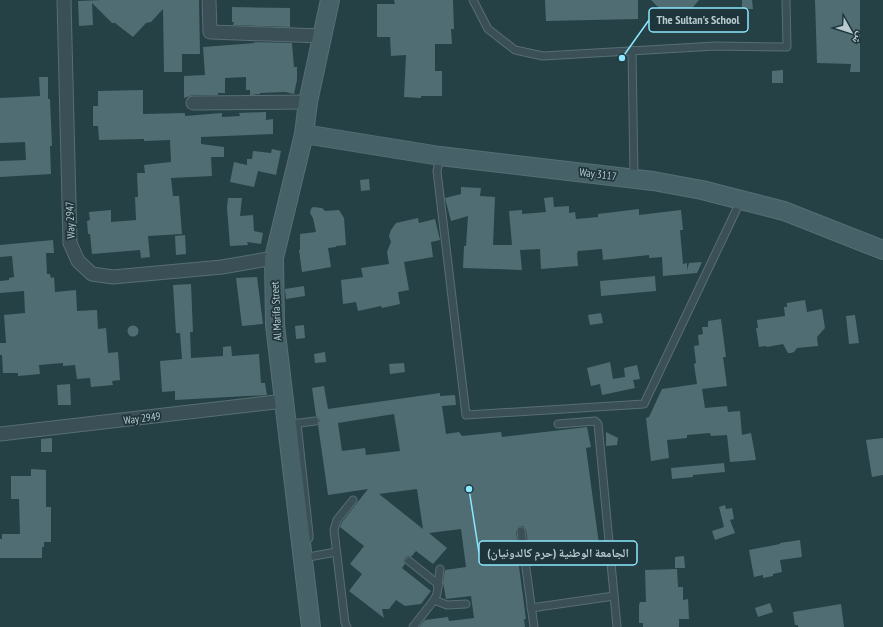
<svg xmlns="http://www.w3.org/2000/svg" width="883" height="627" viewBox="0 0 883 627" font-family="'PT Sans Narrow','Noto Naskh Arabic',sans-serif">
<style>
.building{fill:#506d74;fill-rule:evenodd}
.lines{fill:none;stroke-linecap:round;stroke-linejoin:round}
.lane-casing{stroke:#586e73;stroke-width:9}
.street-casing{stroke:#586e73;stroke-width:15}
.secondary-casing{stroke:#586e73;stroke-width:20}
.lane{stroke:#3a5056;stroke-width:7}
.street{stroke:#3a5056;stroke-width:13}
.secondary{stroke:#476169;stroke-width:18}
.labels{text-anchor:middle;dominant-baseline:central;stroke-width:3.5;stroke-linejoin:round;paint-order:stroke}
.street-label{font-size:11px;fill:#b8cacf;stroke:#1e363b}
.leader{fill:none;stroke:#8ce7ff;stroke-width:1.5}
.callout-dot{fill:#8ce7ff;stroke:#1e363b;stroke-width:1.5}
.callout{fill:#1e363b;stroke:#8ce7ff;stroke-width:1.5}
.callout-label{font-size:12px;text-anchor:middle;font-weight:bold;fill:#b8cacf}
</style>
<rect width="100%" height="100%" fill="#254146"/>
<g class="building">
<path d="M102,0H199L200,54H182V72H164L163,9L151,22L146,23L133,37L115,23H112L92,3L93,25L79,26L78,1Z"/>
<path d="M394,0H453L454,29H451L452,44H435V71H442V96H421V98L404,97L406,55L391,56L390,37H377V4H395Z"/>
<path d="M545,0H638V19L546,21Z"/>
<path d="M651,0H699L684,18L671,20Z"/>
<path d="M742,0H752L753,9H742Z"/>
<path d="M815,0H860V72H850L851,64L817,63Z"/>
<path d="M232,7L290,8V27L233,25L234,22H232Z"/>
<path d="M254,42L292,43L294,67H297V80L294,94L285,92L260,93V94L250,95V90H246V77L225,78V93H218V95H193L184,98V76L205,75L203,47L255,43Z"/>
<path d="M783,70V83H772V71Z"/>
<path d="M39,77H48V99H50L52,146H50L51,174L0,177V161L26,160L25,142L0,143V98L40,96Z"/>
<path d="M143,90V114L185,113V116L222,113V117L240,116L239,113L266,112V120L273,119V134L201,137V144L224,147V157H211L212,176L171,178L173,196H179L182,234L148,236L150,257L141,258L140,250L92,254L90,234H88L87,221L90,220L89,212L111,210V222L136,220L135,197H138L137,173H145L144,165L171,162L170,140L144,141V139L99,140L98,126H93V106H98V91Z"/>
<path d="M272,149L281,151L276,175L258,171L254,187L230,182L234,162L247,165V159H252L253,151L271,153Z"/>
<path d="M369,179L370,190L361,191L360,180Z"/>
<path d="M461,187L481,188L480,196L495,197L493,245H512L509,211L522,210V214L546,212L544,198L553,197L554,207L569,206V213L575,212L576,219L598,217V214L639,209V215L681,210L683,230H680L683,264L687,263V270L689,263L702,262L697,273L663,276L662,257L649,258V255L603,260L602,249L578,251V252L577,253L578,266L541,269L540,249L520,250L522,270L463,268L464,246H466L468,216L451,221L445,198L461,194Z"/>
<path d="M228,198H242L240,216L253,215L254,231L263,233L261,244L247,242L248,245L230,246L227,208Z"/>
<path d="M313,207L322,208L325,211L339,210L344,218L346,245L336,246V247L328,248L331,267L302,272L299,250H300V234L316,232L313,218L310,213L311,209Z"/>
<path d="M418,218L419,223L435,219L440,240L431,242L433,257L404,262L409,290L398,292L400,304L382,308L381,306L358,311L356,302L343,304L341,280L363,277L361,268L389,264L387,252L391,242L389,236L391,230L396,223Z"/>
<path d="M185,235L186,254L176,255L175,236Z"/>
<path d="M53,240L54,253H46L47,274H50L51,278L54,277L55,292L76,290L77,311L97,310L98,329L106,328L108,353L118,352L120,380L112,381L113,385L91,387L90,378L77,379L75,365L63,366V363L39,365L40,374L18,376V373H3L2,355H0V343H6L4,315L25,313L24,291L0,293V281L9,280V278L14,277L12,256L0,257V245Z"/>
<path d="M655,276L656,291L601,296L600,281Z"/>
<path d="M257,277L263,324L242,326L236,278Z"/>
<path d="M191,284L193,332H190L191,358L223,356V347L231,346L232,356L259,354L261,383H265L267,395L175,400V391L162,392L160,361L182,359L180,333H176L173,285Z"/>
<path d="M304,286L305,296L286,299L285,289Z"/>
<path d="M805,300L807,312L822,309L825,328L817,337L818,346L797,348L794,352L791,353H788L783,344L767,347L766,346L759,347L756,328H758L757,320L785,316L784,307H787V303Z"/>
<path d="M601,313L603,323L590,325L588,315Z"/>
<path d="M855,315L859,343L849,344L846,316Z"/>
<path d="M721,319L726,357H723L727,386L702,389L705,408L727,406L728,412L740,411L742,435L751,433L756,460L730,462L727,435L711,436L710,433L687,435V438L667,440L669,458L651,461L646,418L649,417L662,389L697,384L694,364L696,363L694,346L699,345L698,335L703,334L702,327H708V321Z"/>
<path d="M304,325L305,338L296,339L295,326Z"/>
<circle cx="133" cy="331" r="5.5"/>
<path d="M325,352L326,362L315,363L314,354Z"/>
<path d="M610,362L613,379L625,377L624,368L637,365L640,379L633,380L635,388L602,395L600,384L591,386L587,368Z"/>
<path d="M404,363L405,372L390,374L389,364Z"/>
<path d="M70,384L71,405H58L57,385Z"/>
<path d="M324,386L328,409L440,393V396L455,395L456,405L442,406L446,434L459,432L462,436L501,432L502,437L587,427L591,447L586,448L599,544L555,551V554L530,558L526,530L523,526L518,527L516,532L520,559H518L526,619H524L525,627H419L425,620L448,617L449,621L474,618L471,596L446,599L443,582L445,570L466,567L461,529L429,533L447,548L433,564L416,551L411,557L408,556L405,558L404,561L405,564L402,568L431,591L421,604L405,606L396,600L389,609H382L384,618L349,591L362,574L350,564L364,546L340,527L342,522L368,489L328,495L318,425L320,420L316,416L312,388ZM394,414L400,451L366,455L365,448L342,451L338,423ZM417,489L423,529L379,494Z"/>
<path d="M606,432L618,438L617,445L606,446Z"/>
<path d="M52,438V452H41V439Z"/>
<path d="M883,438V475L872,477L866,440Z"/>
<path d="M724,463L725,472L693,475V477L672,479L671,468Z"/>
<path d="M31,469L46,470V507H51V542H44V547H42V558H0V539H2V534H20L19,499H11V476H31Z"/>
<path d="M725,505L726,509L732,508L734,519L730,520L735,533L715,540L712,531L724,527L719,507Z"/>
<path d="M800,540L802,557L780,560L782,572L773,574V576L763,578V575L754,577L749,550L780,544V543Z"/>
<path d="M684,556L685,568H675V557Z"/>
<path d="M677,569L678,587H683V600L688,599L689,619H679V627H643V623H639V605L640,602H646L645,570Z"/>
<path d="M770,603L773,612L758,617L755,608Z"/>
<path d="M841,604L844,627H798V625H795L793,612Z"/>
</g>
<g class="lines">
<g class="lane-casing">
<g id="lane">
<path d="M473,0L488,29L515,50L543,56L716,46L787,47L786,0"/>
<path d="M632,50L634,178"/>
<path d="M440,156L437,171L466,415L644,404L741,200"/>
<path d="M297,423L309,534V538L307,540"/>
<path d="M293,424L315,421"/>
<path d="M558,424L595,421L598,424L617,627"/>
<path d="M521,531L534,627"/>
<path d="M574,553L610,548"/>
<path d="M303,558L336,552"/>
<path d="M409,561L439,585"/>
<path d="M434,600L447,605L466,604"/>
<path d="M531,608L614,596"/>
<path d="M347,627L345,623L334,530L337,520L353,500"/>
<path d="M413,627L434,600L437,594L440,569"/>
</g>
</g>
<g class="street-casing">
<g id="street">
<path d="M64,0L70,243L78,261L92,274L113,277L222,267L274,258"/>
<path d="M209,0L210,32L323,36"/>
<path d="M193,103L308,102"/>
<path d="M0,434L284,401"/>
</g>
</g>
<g class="secondary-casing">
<g id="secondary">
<path d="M304,134L440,156L653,181L702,190L784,211L883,250"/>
<path d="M311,627L275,325L274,258L304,134L308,102L330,0"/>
</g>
</g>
<use href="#lane" class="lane"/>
<use href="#street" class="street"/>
<use href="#secondary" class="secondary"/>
</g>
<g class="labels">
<g class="street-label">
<text transform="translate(598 174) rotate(7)">Way 3117</text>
<text transform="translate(70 220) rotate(-92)">Way 2947</text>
<text transform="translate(276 311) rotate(-93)">Al Marifa Street</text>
<text transform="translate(142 418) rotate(-7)">Way 2949</text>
</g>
</g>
<path class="leader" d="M622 58L649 20M469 489L479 553"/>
<g class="callout-dot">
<circle cx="622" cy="58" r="4"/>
<circle cx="469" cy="489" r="4"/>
</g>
<g class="callout">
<rect x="649" y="8" width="99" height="24" rx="4"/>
<rect x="479" y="541" width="158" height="24" rx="4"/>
</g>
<g class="callout-label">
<text x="698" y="24">The Sultan's School</text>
<text x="558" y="557">الجامعة الوطنية (حرم كالدونيان)</text>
</g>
<g transform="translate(851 32) rotate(129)" stroke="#1e363b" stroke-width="3" paint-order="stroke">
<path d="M0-3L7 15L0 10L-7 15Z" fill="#b8cacf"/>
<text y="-6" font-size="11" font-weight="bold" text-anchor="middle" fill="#b8cacf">ش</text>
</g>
</svg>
